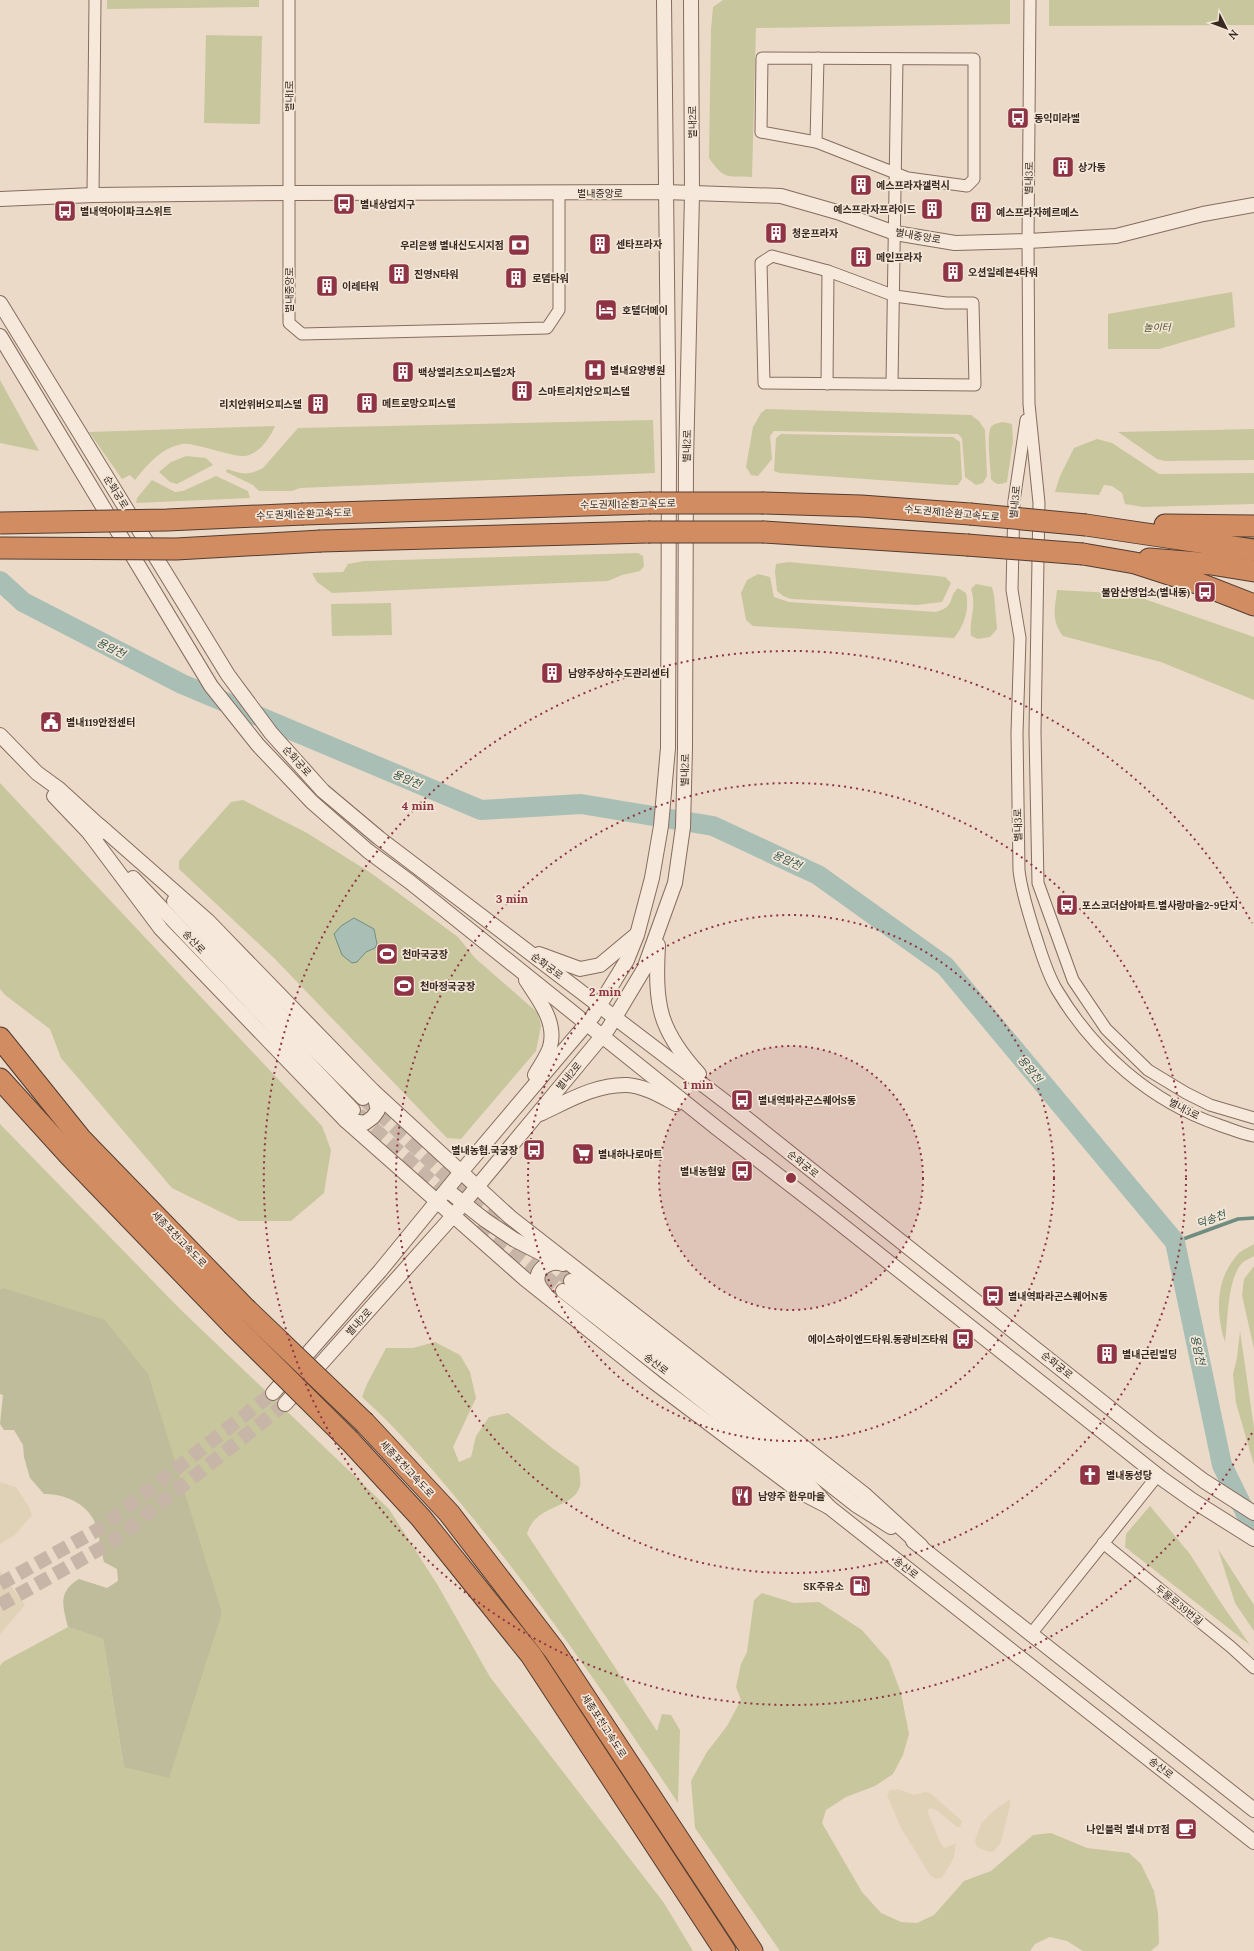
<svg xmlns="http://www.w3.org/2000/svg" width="1254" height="1951" viewBox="0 0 1254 1951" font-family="Lora,'Noto Sans KR',serif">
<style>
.farmland{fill:#e0d2b6}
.green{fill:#c8c69d}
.cemetery{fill:#bebc9b}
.water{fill:#a9bfb5;stroke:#708d81}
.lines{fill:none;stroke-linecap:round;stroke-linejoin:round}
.stream{stroke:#708d81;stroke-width:3.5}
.river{stroke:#a9bfb5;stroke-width:20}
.tertiary-tunnel{stroke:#c7b6a7;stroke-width:14;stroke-dasharray:14 7;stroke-linecap:butt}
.minor-casing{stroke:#856c5f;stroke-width:13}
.tertiary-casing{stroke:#856c5f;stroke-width:16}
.motorway-casing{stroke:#533c32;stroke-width:23}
.minor{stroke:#f6e9db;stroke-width:11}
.tertiary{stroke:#f6e9db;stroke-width:14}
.motorway{stroke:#d18d61;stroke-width:21}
.motorway-bridge-casing{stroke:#533c32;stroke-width:23;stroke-linecap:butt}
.motorway-bridge{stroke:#d18d61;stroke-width:21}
.ring{fill:none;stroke:#8f3444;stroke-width:2;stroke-dasharray:2 4}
.labels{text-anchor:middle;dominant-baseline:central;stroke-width:3.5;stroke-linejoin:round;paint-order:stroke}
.street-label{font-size:10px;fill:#372821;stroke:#f3e6d7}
.poi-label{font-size:10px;font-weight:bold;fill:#372821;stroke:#f3e6d7;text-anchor:start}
.park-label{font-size:10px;font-style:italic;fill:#4e5129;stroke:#f3e6d7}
.water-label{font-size:11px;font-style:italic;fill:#32554d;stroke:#f3e6d7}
.centre{fill:#8f3444;stroke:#f3e6d7;stroke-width:2}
.ring-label{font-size:12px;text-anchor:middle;font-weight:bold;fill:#8f3444;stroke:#f3e6d7;stroke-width:3.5;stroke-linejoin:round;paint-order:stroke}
</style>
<rect width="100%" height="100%" fill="#ebdac8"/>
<g class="farmland">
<path d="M0,1482L16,1487L29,1507L32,1515L15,1535L0,1544Z"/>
<path d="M0,1571L25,1605L0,1634Z"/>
<path d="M898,1789L914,1795L925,1792L930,1793L962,1821L960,1827H957L938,1811L931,1808L928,1810V1813L941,1844L945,1848L956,1843L954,1857L942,1878L936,1879L930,1875L901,1828L887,1795L890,1790Z"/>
<path d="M1010,1799V1805L1001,1842L994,1851L989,1852L977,1847L975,1840L981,1824L991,1813Z"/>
</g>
<g class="green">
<path d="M107,0H259V7L107,9Z"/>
<path d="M723,0H1010V24L756,28L752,177C727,176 724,180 709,158L711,29L713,7Z"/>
<path d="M1049,0H1254V25L1049,26Z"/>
<path d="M206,35L262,36L260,124L204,123Z"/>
<path d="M1232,292L1235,327L1159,349H1108V314Z"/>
<path d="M0,380L39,451L0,443Z"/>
<path d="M766,409L971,415L979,421L985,430L987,476L983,483L976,485L965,477L962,438L958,434L774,431L770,436L772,459L758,476L751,475L746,467L753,427L761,413Z"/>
<path d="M653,420L655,473L300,488L292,491H259L253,485L226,472L227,469C242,474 248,476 263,468L298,428Z"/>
<path d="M1003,422L1012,424L1013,441L1007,482C999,485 996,485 991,479C991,468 986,436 991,427C994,423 999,423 1003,422Z"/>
<path d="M275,426C270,438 258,456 243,456C232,456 210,448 198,446C193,445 187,443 182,444C161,448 148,464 135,480L130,475L122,479L89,432Z"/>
<path d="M1254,429V460L1165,461L1157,459L1118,432Z"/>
<path d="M781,434L953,437L960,442L962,479L958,485H950L780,473L774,471L776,438Z"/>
<path d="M1097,439L1112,443L1159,474L1254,473V504L1143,507L1125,504L1122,493L1112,486L1104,485L1099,495L1055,492L1060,476L1074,448Z"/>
<path d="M186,456L206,458L213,465L177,484L170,482L159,472L171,462Z"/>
<path d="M216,476L248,491L250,498L136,503L137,498L152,480L175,492L183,491Z"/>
<path d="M638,553L643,556L644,566L640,571L622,575L608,581L332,593L317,582L312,573L343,572L348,564L364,561Z"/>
<path d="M789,562L937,576L945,577L951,583L942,602L917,605L791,599L783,596L777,591L775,571L776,564Z"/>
<path d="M758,574L770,577L774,597L789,602L936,612C956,606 947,599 958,588L966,593C970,608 964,626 954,638L753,626L746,620L741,593L747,580Z"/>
<path d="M976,584L992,587L994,595L997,629L990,637L978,639L971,636C969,619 977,606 971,589Z"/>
<path d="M1057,590L1130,594L1254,637V700L1161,662L1063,636C1051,620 1055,609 1057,590Z"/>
<path d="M391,603L392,635L332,636L331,604Z"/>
<path d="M0,783L322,1126L331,1150L324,1193L291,1221H239L172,1188L61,1058L50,1029L5,995L0,989Z"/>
<path d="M243,800L307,833L371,873L458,937L475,958L538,1013L541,1026L536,1051L461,1139L447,1138L275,959L179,869V861L231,802Z"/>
<path d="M0,1124L180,1309L389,1509L437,1584L490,1677L664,1903L693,1951H0V1666L3,1662L68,1627L103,1639L124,1767L222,1613L3,1288L0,1289Z"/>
<path d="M1254,1244V1256C1251,1258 1246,1260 1243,1262C1227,1278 1228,1320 1225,1342C1215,1312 1216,1278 1238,1254C1242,1250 1249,1247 1254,1244Z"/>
<path d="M1254,1266V1349L1242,1295L1244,1279Z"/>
<path d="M1240,1331L1254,1428V1465L1236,1403L1233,1374L1237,1358Z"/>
<path d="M435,1342L460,1355L470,1372L476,1398L453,1447L459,1462L471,1457L476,1436L489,1417L508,1413C532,1431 554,1451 579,1467C579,1474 582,1483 579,1489C570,1509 535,1505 527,1534L657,1731L662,1714L671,1715L680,1730L678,1803C614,1707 549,1612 476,1522C441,1479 404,1435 362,1397L367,1384L386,1348H413Z"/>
<path d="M1150,1506L1190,1554L1219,1600L1250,1645L1125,1547L1126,1534Z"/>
<path d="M1218,1549L1254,1605V1631L1235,1603Z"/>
<path d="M762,1593L794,1603L819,1602L862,1630L889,1661L901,1693L909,1734L903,1755L893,1774L875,1786L846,1797L826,1810L822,1823L862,1892L881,1913L901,1922L917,1923L934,1915L964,1881L991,1871L1033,1835L1051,1833L1087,1848L1129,1853L1141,1864L1154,1891L1158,1913L1159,1944L1151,1951H1083L1067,1941L1050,1937L1035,1944L1030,1951H780L695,1828L691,1781L707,1752L727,1726L741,1700L736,1687L741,1664L747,1652L754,1600Z"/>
</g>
<path class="cemetery" d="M3,1288L105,1320L148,1374L222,1613L169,1778L124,1767L103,1639L68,1627C63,1607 57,1592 79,1579L107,1588L118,1581L117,1569L104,1562C101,1551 98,1525 92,1517C82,1501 62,1494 44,1494L30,1478L24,1457L23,1445L14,1430H4L0,1424L3,1395L0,1394V1289Z"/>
<path class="water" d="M354,918L374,929L377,944L375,948L366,952L357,962L352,963L342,955L334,934L341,926Z"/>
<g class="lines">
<path class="stream" d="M1175,1242L1238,1219L1254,1218"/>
<path class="river" d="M0,581L23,602L182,684L481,810L581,804L713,826L818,875L945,966L1175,1242L1222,1465L1254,1530"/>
<g class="tertiary-tunnel">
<path d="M363,1098L463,1192L507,1229"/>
<path d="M358,1114L453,1201"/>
<path d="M480,1223L563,1291"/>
<path d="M544,1259L571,1281"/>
<path d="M0,1584L99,1529L273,1393"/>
<path d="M0,1605L112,1542L285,1404"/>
</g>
<g class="minor-casing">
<g id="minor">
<path d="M289,0V323L302,334L547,328L559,310V193"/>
<path d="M1030,0L1028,241L1029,404L1039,503L1035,732L1038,883L1073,980L1106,1029L1148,1070L1186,1093L1210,1105L1254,1118"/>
<path d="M762,58L974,59V179L967,186L908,178L816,142L761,132Z"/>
<path d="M816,142L818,58"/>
<path d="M93,195L95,0"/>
<path d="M772,256L828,271L895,296L946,303H973L975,385L764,383L761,263Z"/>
<path d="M827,384L828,271"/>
<path d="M892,384L897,59"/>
<path d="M1026,420L1014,501L1012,590L1020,638L1017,733L1019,870C1021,890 1028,911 1034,931C1041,951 1046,972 1057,990C1094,1052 1151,1102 1219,1125C1231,1129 1242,1134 1254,1136"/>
<path d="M1103,1543L1231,1647L1254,1668"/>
<path d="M1031,1634L1158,1475"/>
</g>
</g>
<g class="tertiary-casing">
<g id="tertiary">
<path d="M0,199L93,195L290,193L665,192L781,196L837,212L895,233L955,243L1028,241L1116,236L1203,214L1254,205"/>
<path d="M0,303L228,675L271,733L323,791L379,838L731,1106L1150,1440L1204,1481L1254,1513"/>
<path d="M0,336L211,686L258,745L312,802L368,851L410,882L718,1129L823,1210L1161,1478L1192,1500L1254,1539"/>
<path d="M0,735L37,773L59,789L106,832"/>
<path d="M54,796L96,840"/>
<path d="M100,826L208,921L373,1091L510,1217L864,1494L921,1546"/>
<path d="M90,834L161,929L345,1120L525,1279L654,1382L800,1492L829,1507"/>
<path d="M133,878L353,1110"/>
<path d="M174,901L284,1019L363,1098"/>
<path d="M658,945C655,1005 658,1029 699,1074"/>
<path d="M539,954L580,969L600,965L636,935"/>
<path d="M526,980C539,1000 557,1022 550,1047C547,1057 540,1066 535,1075"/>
<path d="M540,1114C568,1101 596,1084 627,1085C644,1086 661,1096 676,1104"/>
<path d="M345,1120L365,1123L373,1117L378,1110L373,1091"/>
<path d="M447,1190L485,1220L515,1240L554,1260"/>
<path d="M571,1281L856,1505L891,1527"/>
<path d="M563,1291L808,1484L829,1507L1254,1842"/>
<path d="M545,1294C543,1291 539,1287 538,1283C534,1268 551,1260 563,1264"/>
<path d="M273,1393L380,1271L461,1172L593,1016L627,960L637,935L652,878L661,826L668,748L669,461L664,0"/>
<path d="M285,1404L452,1217L608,1029L644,969L675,883L683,827L685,748L686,463L692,194L691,0"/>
<path d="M913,1541L1254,1810"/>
</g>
</g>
<g class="motorway-casing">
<g id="motorway">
<path d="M764,503L861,506L970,514"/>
<path d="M304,514L649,503"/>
<path d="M1086,525L1254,550"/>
<path d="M1165,525L1254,526"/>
<path d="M764,532L967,545"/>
<path d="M321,541L648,532"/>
<path d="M1083,554L1135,563L1200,584L1254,605"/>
<path d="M1149,559L1211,564L1254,571"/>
<path d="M0,1038L81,1139L245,1308"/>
<path d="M0,1079L69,1155L232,1324"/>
<path d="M365,1423L449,1513L554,1650L752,1951"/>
<path d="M350,1441L421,1518L531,1655L725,1951"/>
</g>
</g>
<use href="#minor" class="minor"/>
<use href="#tertiary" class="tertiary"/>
<use href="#motorway" class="motorway"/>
<g class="motorway-bridge-casing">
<g id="motorway-bridge">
<path d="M649,503H764"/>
<path d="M970,514L1086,525"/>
<path d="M0,523L167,520L304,514"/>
<path d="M648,532H764"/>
<path d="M967,545L1083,554"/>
<path d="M0,548L176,549L321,541"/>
<path d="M245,1308L365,1423"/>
<path d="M232,1324L350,1441"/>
</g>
</g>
<use href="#motorway-bridge" class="motorway-bridge"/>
</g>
<circle cx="791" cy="1178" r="132" fill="#8f3444" fill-opacity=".12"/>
<g class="ring">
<circle cx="791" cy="1178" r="132"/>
<circle cx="791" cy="1178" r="263"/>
<circle cx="791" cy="1178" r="395"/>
<path d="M1252 1433A527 527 0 1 1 1252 923"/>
</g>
<defs>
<g id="bus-square" transform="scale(1.15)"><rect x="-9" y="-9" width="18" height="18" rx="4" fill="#8f3444" stroke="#f3e6d7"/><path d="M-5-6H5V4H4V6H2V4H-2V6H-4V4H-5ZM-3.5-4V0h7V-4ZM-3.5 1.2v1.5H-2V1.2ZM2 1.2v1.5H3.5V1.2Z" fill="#fff"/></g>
<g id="building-square" transform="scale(1.15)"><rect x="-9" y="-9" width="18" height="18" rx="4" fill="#8f3444" stroke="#f3e6d7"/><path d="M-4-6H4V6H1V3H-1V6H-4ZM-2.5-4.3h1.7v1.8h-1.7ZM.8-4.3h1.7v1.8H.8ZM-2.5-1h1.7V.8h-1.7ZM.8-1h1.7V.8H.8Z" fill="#fff"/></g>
<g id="bank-square" transform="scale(1.15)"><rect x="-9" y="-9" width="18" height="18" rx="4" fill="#8f3444" stroke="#f3e6d7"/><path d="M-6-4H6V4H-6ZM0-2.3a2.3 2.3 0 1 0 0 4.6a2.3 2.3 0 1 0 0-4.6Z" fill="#fff"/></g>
<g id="hotel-square" transform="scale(1.15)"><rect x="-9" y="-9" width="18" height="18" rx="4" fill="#8f3444" stroke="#f3e6d7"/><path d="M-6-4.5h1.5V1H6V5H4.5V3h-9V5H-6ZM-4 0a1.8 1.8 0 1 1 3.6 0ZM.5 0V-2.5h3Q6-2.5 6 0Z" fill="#fff"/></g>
<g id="hospital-square" transform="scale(1.15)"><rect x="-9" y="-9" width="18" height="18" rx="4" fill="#8f3444" stroke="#f3e6d7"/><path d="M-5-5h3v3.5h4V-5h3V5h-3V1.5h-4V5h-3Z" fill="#fff"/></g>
<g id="civic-square" transform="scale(1.15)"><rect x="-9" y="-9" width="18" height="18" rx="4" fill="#8f3444" stroke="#f3e6d7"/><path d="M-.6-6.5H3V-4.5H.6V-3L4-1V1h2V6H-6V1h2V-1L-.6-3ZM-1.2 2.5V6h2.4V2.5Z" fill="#fff"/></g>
<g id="stadium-square" transform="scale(1.15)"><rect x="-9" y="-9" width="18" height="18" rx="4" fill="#8f3444" stroke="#f3e6d7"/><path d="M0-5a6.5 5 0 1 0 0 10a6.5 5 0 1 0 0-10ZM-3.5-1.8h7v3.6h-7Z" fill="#fff"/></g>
<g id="supermarket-square" transform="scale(1.15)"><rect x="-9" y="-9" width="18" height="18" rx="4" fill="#8f3444" stroke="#f3e6d7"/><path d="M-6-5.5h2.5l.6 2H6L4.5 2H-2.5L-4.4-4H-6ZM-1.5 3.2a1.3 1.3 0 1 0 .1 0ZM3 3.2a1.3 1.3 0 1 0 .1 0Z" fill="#fff"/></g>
<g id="church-square" transform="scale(1.15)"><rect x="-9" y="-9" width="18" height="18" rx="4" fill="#8f3444" stroke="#f3e6d7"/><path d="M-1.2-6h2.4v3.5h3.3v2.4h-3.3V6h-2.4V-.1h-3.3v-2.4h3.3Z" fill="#fff"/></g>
<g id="restaurant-square" transform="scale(1.15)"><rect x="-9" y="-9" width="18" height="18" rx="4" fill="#8f3444" stroke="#f3e6d7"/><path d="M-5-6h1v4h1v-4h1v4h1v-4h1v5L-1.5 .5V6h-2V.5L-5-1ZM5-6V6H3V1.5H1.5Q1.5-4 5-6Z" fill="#fff"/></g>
<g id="fuel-square" transform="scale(1.15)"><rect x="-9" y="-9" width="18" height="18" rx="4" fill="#8f3444" stroke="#f3e6d7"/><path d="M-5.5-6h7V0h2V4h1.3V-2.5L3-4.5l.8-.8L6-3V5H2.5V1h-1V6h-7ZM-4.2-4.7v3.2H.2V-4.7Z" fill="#fff"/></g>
<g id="cafe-square" transform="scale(1.15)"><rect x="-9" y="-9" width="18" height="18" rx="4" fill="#8f3444" stroke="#f3e6d7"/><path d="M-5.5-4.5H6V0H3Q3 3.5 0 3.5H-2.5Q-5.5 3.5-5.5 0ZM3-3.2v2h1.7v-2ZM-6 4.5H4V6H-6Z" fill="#fff"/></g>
</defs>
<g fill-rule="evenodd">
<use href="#bus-square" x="1018" y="118"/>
<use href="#building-square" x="1063" y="167"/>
<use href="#building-square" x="861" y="185"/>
<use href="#bus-square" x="344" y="204"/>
<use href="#building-square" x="932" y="209"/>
<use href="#bus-square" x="65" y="211"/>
<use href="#building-square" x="981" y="212"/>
<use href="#building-square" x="776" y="233"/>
<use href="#building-square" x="600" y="244"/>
<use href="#bank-square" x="519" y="245"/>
<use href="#building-square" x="861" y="257"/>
<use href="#building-square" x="953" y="272"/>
<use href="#building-square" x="399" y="274"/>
<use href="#building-square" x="516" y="278"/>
<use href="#building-square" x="327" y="286"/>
<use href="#hotel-square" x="606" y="310"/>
<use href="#hospital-square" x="595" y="370"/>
<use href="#building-square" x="403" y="372"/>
<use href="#building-square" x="522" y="391"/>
<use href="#building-square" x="367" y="403"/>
<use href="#building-square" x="318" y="404"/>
<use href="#bus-square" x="1205" y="592"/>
<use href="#building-square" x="552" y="673"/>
<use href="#civic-square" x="51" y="722"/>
<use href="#bus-square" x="1067" y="905"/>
<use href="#stadium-square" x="387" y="954"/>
<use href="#stadium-square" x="404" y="986"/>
<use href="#bus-square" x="742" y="1100"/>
<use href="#bus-square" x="534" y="1150"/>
<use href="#supermarket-square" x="583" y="1154"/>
<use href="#bus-square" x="742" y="1171"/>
<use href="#bus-square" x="993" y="1296"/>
<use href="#bus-square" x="963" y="1339"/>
<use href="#building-square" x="1107" y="1354"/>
<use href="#church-square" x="1090" y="1475"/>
<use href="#restaurant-square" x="742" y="1496"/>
<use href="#fuel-square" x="860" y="1586"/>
<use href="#cafe-square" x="1186" y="1829"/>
</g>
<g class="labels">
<g class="street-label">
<text transform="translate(289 96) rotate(-90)">별내1로</text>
<text transform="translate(692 122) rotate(-90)">별내2로</text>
<text transform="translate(1029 178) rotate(-89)">별내3로</text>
<text x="600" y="193">별내중앙로</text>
<text transform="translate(918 236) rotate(10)">별내중앙로</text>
<text transform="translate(289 290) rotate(-90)">별내중앙로</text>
<text transform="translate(687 446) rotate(-89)">별내2로</text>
<text transform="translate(116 492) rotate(58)">순화궁로</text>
<text transform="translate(1015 502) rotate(-85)">별내3로</text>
<text transform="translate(628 504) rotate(-1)">수도권제1순환고속도로</text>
<text transform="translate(952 513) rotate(5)">수도권제1순환고속도로</text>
<text transform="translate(304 514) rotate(-2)">수도권제1순환고속도로</text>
<text transform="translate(297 761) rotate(48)">순화궁로</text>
<text transform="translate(685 770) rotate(-89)">별내2로</text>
<text transform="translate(1018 825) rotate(-91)">별내3로</text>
<text transform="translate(194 942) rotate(47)">송산로</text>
<text transform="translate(547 966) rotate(37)">순화궁로</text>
<text transform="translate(569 1076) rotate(-50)">별내2로</text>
<text transform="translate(1184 1109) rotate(27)">별내3로</text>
<text transform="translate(803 1164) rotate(39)">순화궁로</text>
<text transform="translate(179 1239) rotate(46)">세종포천고속도로</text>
<text transform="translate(359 1322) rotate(-48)">별내2로</text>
<text transform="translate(656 1364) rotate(38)">송산로</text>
<text transform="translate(1057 1365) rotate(39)">순화궁로</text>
<text transform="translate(407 1469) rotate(47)">세종포천고속도로</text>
<text transform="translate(906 1568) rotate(38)">송산로</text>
<text transform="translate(1179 1605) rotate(39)">두물로39번길</text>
<text transform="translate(604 1726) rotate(57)">세종포천고속도로</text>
<text transform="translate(1161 1768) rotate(38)">송산로</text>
</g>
<g class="poi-label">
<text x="1034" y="118">동익미라벨</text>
<text x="1078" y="167">상가동</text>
<text x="876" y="185">예스프라자갤럭시</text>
<text x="360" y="204">별내상업지구</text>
<text x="916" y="209" text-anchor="end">예스프라자프라이드</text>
<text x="80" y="211">별내역아이파크스위트</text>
<text x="996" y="212">예스프라자헤르메스</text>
<text x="792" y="233">청운프라자</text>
<text x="616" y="244">센타프라자</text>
<text x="504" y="245" text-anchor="end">우리은행 별내신도시지점</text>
<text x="876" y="257">메인프라자</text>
<text x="968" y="272">오션일레븐4타워</text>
<text x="414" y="274">진영N타워</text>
<text x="532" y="278">로뎀타워</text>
<text x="342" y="286">이레타워</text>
<text x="622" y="310">호텔더메이</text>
<text x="610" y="370">별내요양병원</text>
<text x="418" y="372">백상앨리츠오피스텔2차</text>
<text x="538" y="391">스마트리치안오피스텔</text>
<text x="382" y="403">메트로망오피스텔</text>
<text x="302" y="404" text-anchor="end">리치안위버오피스텔</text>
<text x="1190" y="592" text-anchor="end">불암산영업소(별내동)</text>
<text x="568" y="673">남양주상하수도관리센터</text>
<text x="66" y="722">별내119안전센터</text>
<text x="1082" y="905">포스코더샵아파트.별사랑마을2-9단지</text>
<text x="402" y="954">천마국궁장</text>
<text x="420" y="986">천마정국궁장</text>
<text x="758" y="1100">별내역파라곤스퀘어S동</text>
<text x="518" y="1150" text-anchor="end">별내농협.국궁장</text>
<text x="598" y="1154">별내하나로마트</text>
<text x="726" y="1171" text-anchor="end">별내농협앞</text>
<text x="1008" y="1296">별내역파라곤스퀘어N동</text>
<text x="948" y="1339" text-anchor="end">에이스하이엔드타워.동광비즈타워</text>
<text x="1122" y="1354">별내근린빌딩</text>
<text x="1106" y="1475">별내동성당</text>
<text x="758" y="1496">남양주 한우마을</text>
<text x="844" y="1586" text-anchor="end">SK주유소</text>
<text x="1170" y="1829" text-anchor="end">나인블럭 별내 DT점</text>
</g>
<g class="park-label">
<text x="1157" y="327">놀이터</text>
</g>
<g class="water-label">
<text transform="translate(111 648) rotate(27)">용암천</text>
<text transform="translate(407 779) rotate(23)">용암천</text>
<text transform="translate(787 860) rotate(25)">용암천</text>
<text transform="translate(1030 1069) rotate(50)">용암천</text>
<text transform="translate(1211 1219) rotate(-20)">덕송천</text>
<text transform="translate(1198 1350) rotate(78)">용암천</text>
</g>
</g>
<circle cx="791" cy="1178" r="6" class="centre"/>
<g class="ring-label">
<text x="418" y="810">4 min</text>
<text x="512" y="903">3 min</text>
<text x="605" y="996">2 min</text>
<text x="698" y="1089">1 min</text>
</g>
<g transform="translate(1226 28) rotate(132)" stroke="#f3e6d7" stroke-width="3" paint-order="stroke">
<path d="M0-3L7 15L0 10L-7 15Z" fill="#372821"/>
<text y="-6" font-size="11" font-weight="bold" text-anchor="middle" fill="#372821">N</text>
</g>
</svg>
